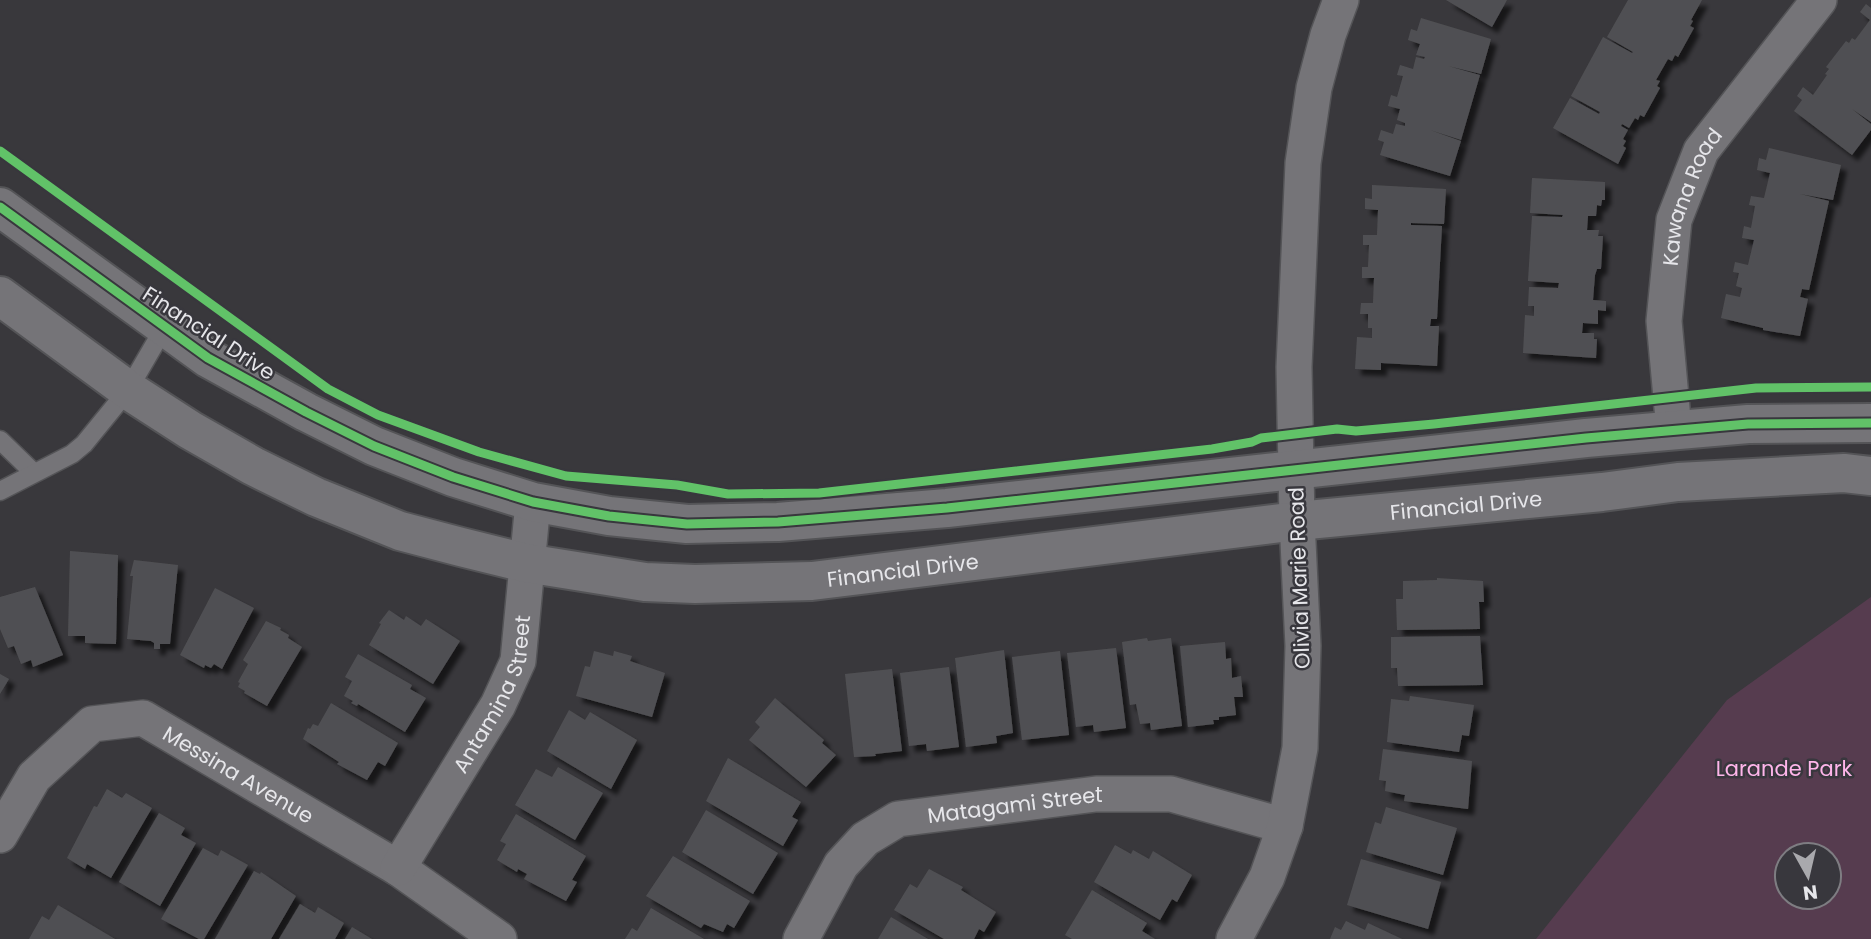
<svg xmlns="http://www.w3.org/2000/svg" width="1871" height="939" viewBox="0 0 1871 939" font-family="Poppins,sans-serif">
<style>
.green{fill:#563c4f;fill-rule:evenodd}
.building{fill:#505053;filter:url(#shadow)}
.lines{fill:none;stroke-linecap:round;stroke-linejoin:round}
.lane-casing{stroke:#545457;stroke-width:21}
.street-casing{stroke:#545457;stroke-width:38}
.secondary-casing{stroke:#545457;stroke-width:42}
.lane{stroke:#757478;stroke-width:18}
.street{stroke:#757478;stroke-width:35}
.secondary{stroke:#757478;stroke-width:38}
.cycleway-casing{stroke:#38373d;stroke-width:13}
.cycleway{stroke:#61c268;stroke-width:9}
.labels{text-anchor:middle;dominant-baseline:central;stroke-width:5;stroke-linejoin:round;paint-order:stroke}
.street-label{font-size:21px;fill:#e6e6ea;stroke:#38373d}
.park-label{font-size:21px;fill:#feb5ea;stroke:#38373d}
</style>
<defs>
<filter id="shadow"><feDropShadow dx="6" dy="6" stdDeviation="2" flood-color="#0009"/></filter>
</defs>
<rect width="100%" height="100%" fill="#39383c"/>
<path class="green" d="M1871,597V939H1536L1727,700ZM1829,855V897H1787V855Z"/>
<g class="building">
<path d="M1446,0H1507L1492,27Z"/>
<path d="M1628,0H1702L1691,20L1693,21L1690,26L1694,28L1678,57L1675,55L1672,61L1668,59L1656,80L1660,81L1657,86L1660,88L1644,117L1640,115L1638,120L1635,118L1629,128L1622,124L1621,126L1628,130L1623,139L1626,141L1623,146L1626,148L1618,164L1553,128L1570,98L1599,114L1600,112L1571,96L1603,37L1632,53L1633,52L1607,37Z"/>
<path d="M1866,4L1871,8V122L1852,109L1871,124V130L1852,155L1794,111L1802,100L1797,96L1803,87L1813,95L1827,75L1825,74L1829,69L1826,67L1846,41L1849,43L1852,38L1855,40L1870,20L1860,12Z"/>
<path d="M1421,18L1491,39L1481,74L1448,66L1480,75L1461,140L1430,130L1461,141L1450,176L1380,155L1384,142L1378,140L1381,130L1393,134L1396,124L1405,126V123L1397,120L1400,109L1388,106L1391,95L1397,97L1403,76L1397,75L1400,65L1413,69L1416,57L1424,59L1425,57L1416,55L1420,44L1408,40L1411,29L1417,31Z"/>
<path d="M1769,148L1841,165L1833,200L1800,194L1829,201L1809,290L1802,289L1800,297L1808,299L1800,336L1763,330V328L1721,318L1726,294L1740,297L1742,288L1736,286L1739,273L1733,272L1735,262L1748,265L1754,240L1742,238L1744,226L1751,228L1755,206L1749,205L1751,196L1764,198L1770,173L1757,170L1759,158L1766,160Z"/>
<path d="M1532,178L1605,182V200H1602L1601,206L1597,205L1596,216H1588L1587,230H1599L1598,236H1603L1601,269H1597L1595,275L1593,300L1606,301V311L1598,310V324L1583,323L1582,333H1594V339H1597L1596,358L1523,353L1525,315L1534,316V306H1528L1529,287L1558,288L1559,283L1528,281L1532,216L1562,217L1563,215L1530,213Z"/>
<path d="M1372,185L1446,189L1444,224L1411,223V225L1442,226L1437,319H1431L1430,326H1439L1437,366L1381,363V370L1355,369L1357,337L1372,338V328H1368V314H1360L1361,303H1373L1374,278H1362V267H1368L1369,245H1363V235H1377L1378,210L1365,209V198L1372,199Z"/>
<path d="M70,551L118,555L116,644L85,643V636H68Z"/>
<path d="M134,560L178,565L170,644H160V649H154V643L151,641L127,639L133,576H130Z"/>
<path d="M1437,578L1483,581L1484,602H1479L1480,629L1397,630L1396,599H1403V581L1437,580Z"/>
<path d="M35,587L63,655L33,667L31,660L21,664L14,646L8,648L0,629V597Z"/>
<path d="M215,588L254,608L222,669L214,664L211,668L205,665L204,668L180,655Z"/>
<path d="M389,610L404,620L406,616L421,626L426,619L460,641L433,684L369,645L381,624L379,623Z"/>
<path d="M266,621L281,628L280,630L289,635L288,638L302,647L267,706L244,693L245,691L238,687L240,683L238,682L248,664L243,660Z"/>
<path d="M1480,636L1483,685L1398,686L1397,668H1391V637Z"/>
<path d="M1147,638L1148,641L1171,638L1182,726L1151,730L1150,723L1140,724L1136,704L1130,705L1122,642Z"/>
<path d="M1225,642L1226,659L1231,658L1232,678L1241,676L1243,697H1234L1236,715L1219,717V720H1213L1214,724L1188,727L1180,646Z"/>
<path d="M1116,648L1126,728L1094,732L1093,725L1076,727L1067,653Z"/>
<path d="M1004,650L1013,733L996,736L997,743L966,747L955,658Z"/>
<path d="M594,651L613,656L614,651L632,656L630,661L665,673L652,717L576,696L585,666L590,667Z"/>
<path d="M1060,651L1069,735L1022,740L1012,657Z"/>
<path d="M358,654L412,685L410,689L426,698L405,732L358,704L357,706L351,703L353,701L344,696L352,681L345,677Z"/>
<path d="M949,667L959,747L927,751L926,744L909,746L900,673Z"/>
<path d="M892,669L902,751L875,754L876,756L854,757L845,674Z"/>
<path d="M0,674L9,679L0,694Z"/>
<path d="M1410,696L1474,705L1469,736L1462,735L1459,752L1387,742L1391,699L1409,701Z"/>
<path d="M775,698L824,740L822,743L836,755L806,787L749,740L760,727L755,722Z"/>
<path d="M331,703L398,743L385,766L378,762L367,780L337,764L339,762L303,739L308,728L310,729L313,724L318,726Z"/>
<path d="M569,710L585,720L590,712L637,740L611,789L547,751Z"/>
<path d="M1383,749L1472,761L1468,809L1404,801L1405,795L1385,791L1386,781L1379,780Z"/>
<path d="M728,758L801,802L792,817L798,820L783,846L706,801Z"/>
<path d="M558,767L603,793L575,840L515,805L536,769L552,777Z"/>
<path d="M107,789L122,798L126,793L152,808L111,878L87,864L85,869L67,858L94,806L97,807Z"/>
<path d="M1386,807L1457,828L1443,875L1366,852L1375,822L1381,824Z"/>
<path d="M706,810L778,853L753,894L682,852Z"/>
<path d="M159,813L185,828L181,835L196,843L160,906L119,882Z"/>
<path d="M516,814L586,856L572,880L577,882L566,901L524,879L527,874L518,869L517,872L497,860L506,844L500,841Z"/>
<path d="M1115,845L1131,854L1133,850L1149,859L1153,851L1192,875L1177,902L1172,899L1160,920L1094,882Z"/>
<path d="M203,848L218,856L221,850L248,865L204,939H199L161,919Z"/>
<path d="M673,856L750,901L734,928L727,924L723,932L704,924L701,928L646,896Z"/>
<path d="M1361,859L1441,882L1428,929L1347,905Z"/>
<path d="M929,869L963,887L961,890L996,912L984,932L979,929L974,939H944L894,910L910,884L917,888Z"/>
<path d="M254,871L260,874L261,872L296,896L271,939H215Z"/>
<path d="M1092,890L1147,923L1142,931L1155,939H1072L1065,935Z"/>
<path d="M300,904L315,913L318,907L344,923L335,939H279Z"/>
<path d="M58,905L115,939H29L42,916L49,920Z"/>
<path d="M651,908L704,939H625L632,928L637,931Z"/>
<path d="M891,917L928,939H878Z"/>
<path d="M1346,921L1365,930L1368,923L1402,939H1330L1335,927L1341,930Z"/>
<path d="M352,927L372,939H345Z"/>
</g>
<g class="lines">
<g class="lane-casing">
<g id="lane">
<path d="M0,440L33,472"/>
<path d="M0,491L72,454L84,444L128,390L164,328"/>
</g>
</g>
<g class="street-casing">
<g id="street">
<path id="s1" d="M1674,430L1664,321L1674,220L1701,151L1819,0"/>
<path id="s2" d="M0,835L34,777L92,724L143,718L398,868L499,939"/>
<path id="s3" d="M398,868L498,705L518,661L533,502"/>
<path id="s4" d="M801,939L841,865L865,839L898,819L1096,794H1171L1285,826"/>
<path d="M1234,939L1267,877L1285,826L1300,748L1303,646L1297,521L1294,367L1303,163L1314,88L1328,35L1341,0"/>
</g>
</g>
<g class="secondary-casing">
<g id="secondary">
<path d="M0,207L208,358L306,412L374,446L453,477L533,502L609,516L687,524L778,522L947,508L1586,438L1748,424L1871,423"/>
<path id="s5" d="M0,296L128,390L190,430L253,466L316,497L400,531L461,547L526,563L645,582L695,584L812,581L1297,521L1602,492L1678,482L1844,473L1871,476"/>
</g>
</g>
<use href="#lane" class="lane"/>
<use href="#street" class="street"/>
<use href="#secondary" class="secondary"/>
<g class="cycleway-casing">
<g id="cycleway">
<path d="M0,151L328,389L378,415L479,452L566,476L677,485L728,494L819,493L1212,449L1252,442L1261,438L1337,429L1356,431L1434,424L1756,388L1871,387"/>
<path d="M0,207L208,358L306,412L374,446L453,477L533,502L609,516L687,524L778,522L947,508L1586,438L1748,424L1871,423"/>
</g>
</g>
<use href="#cycleway" class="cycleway"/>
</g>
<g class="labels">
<g class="street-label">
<text stroke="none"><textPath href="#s1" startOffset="238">Kawana Road</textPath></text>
<text transform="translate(209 333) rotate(33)">Financial Drive</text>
<text stroke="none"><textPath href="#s5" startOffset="1542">Financial Drive</textPath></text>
<text stroke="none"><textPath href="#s5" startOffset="975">Financial Drive</textPath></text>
<text transform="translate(1299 578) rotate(-92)">Olivia Marie Road</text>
<text stroke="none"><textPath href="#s3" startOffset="200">Antamina Street</textPath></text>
<text stroke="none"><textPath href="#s2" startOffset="308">Messina Avenue</textPath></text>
<text stroke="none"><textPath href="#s4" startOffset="276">Matagami Street</textPath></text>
</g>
<g class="park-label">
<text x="1784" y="768">Larande Park</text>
</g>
</g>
<g transform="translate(1808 876) rotate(172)"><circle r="33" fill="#38373d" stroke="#7e7d82" stroke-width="2"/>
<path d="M0-5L12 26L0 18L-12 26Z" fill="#a9a9ad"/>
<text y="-10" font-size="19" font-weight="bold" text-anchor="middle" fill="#e6e6ea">N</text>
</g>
</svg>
